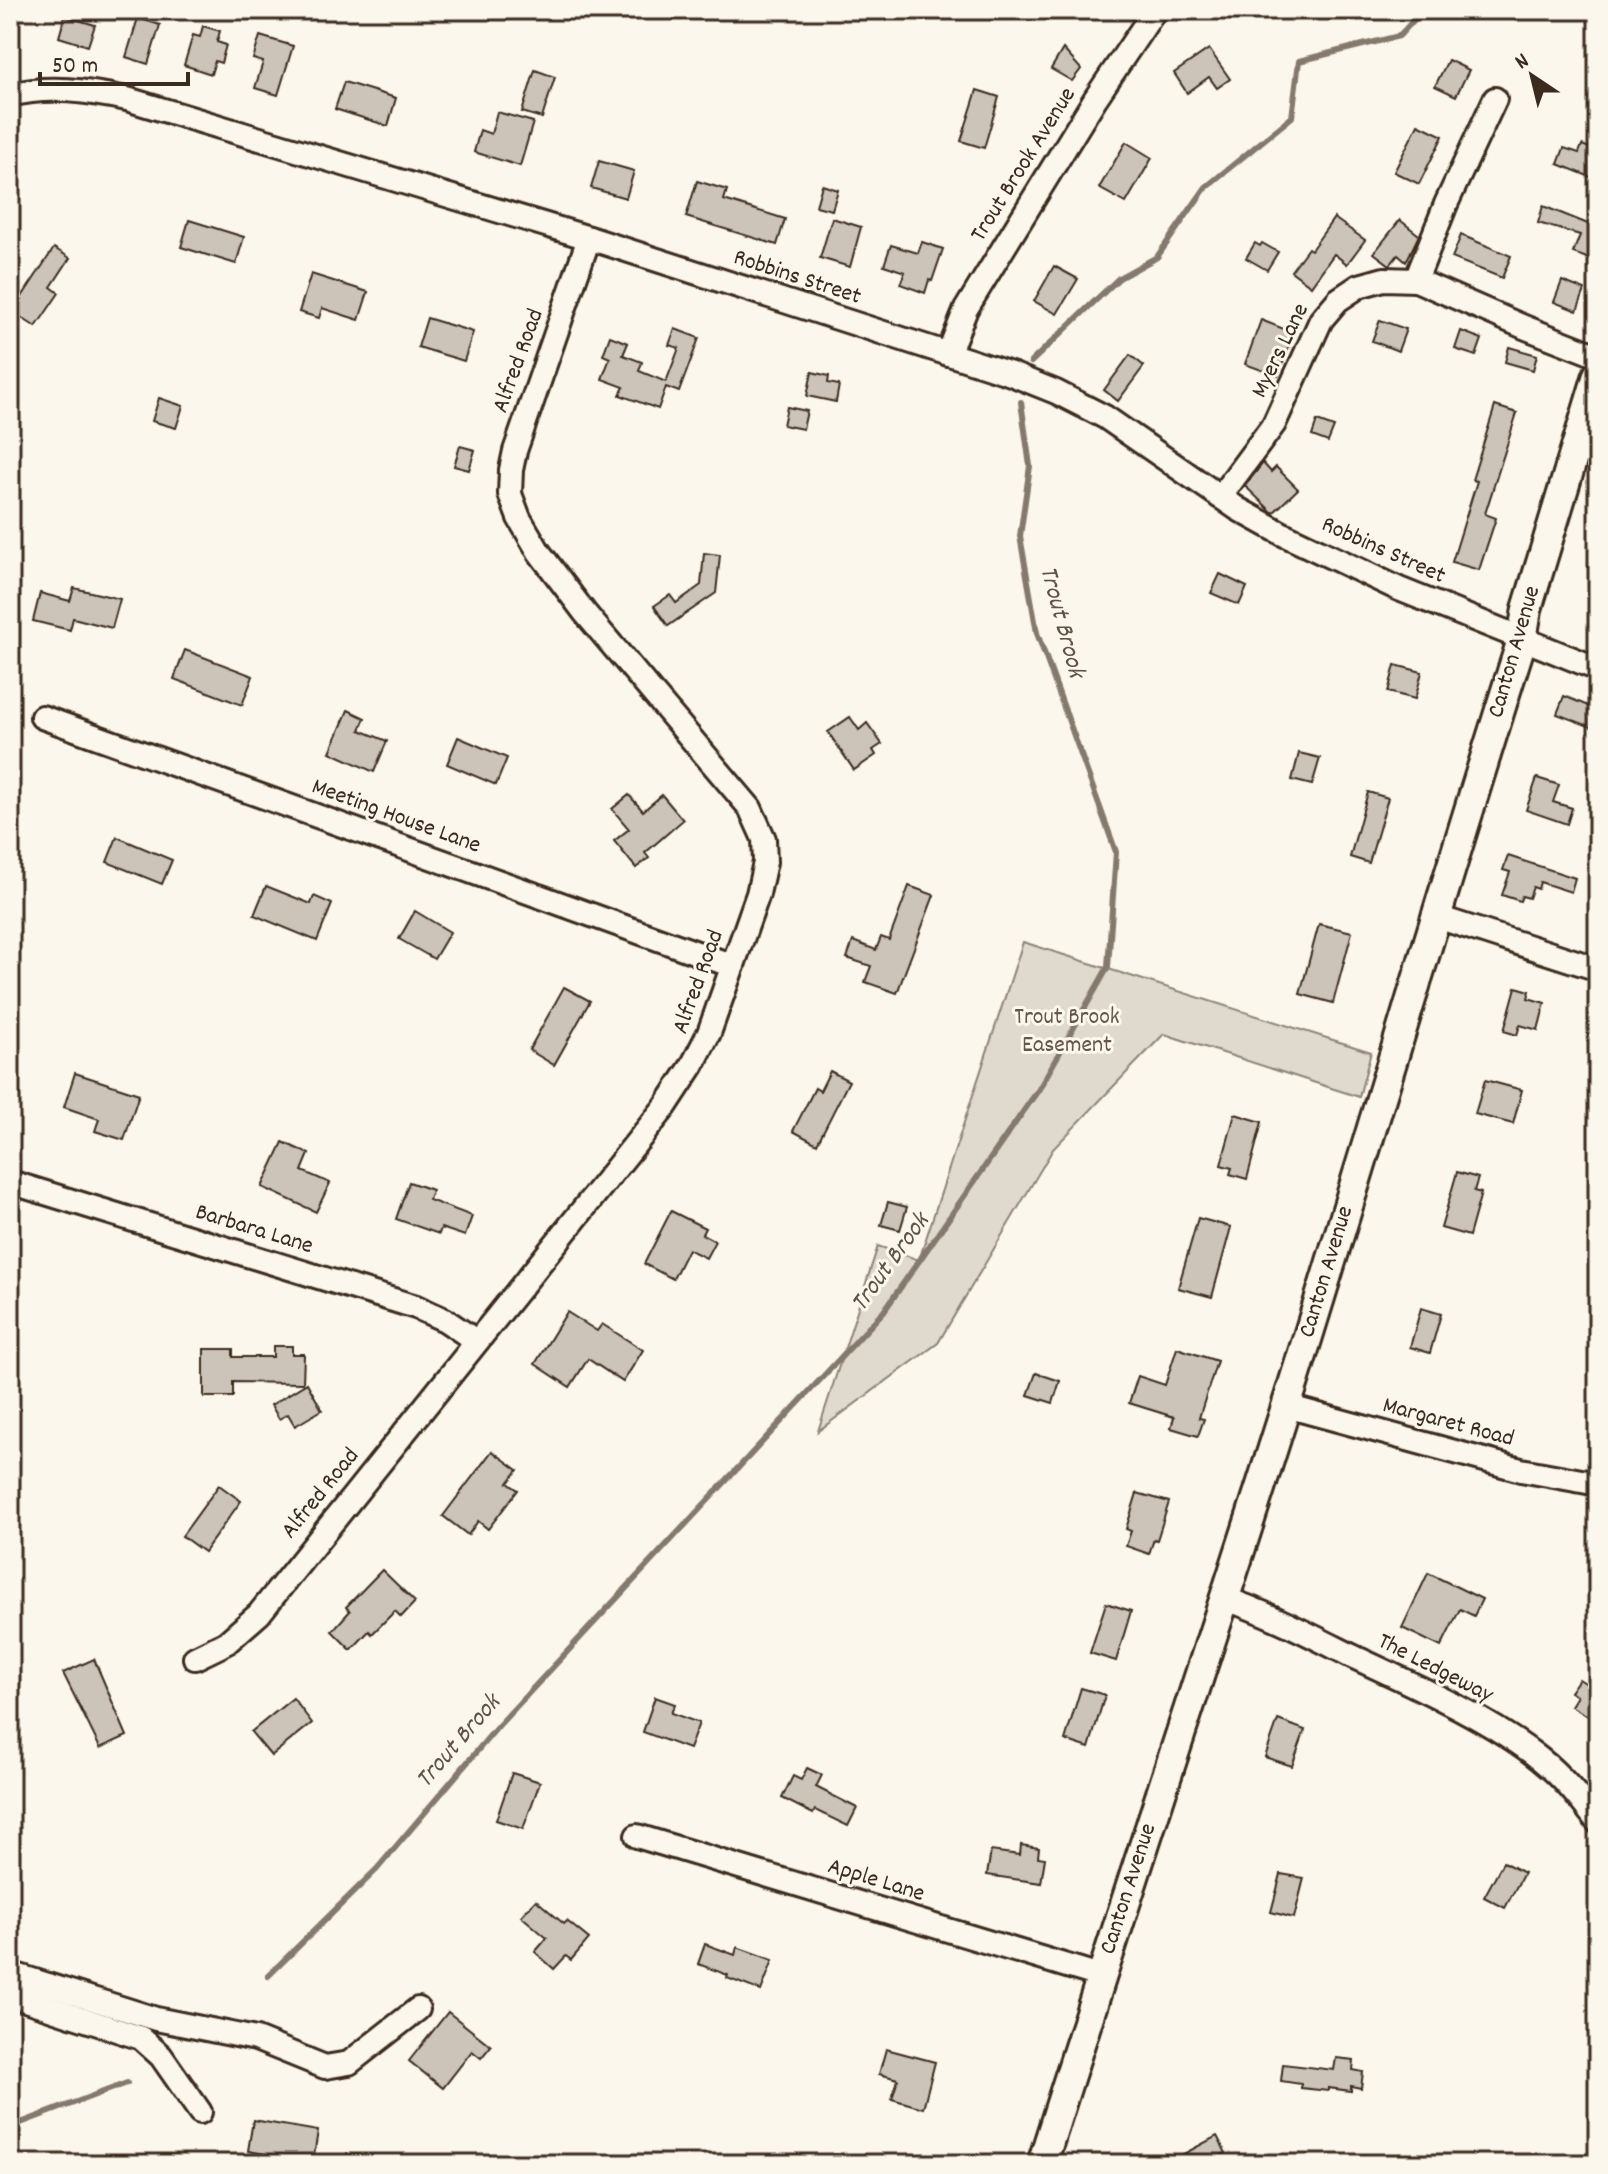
<svg xmlns="http://www.w3.org/2000/svg" width="1608" height="2174" viewBox="0 0 1608 2174" font-family="Dekko,sans-serif">
<style>
.green{fill:#dfd9ce;stroke:#8d8276;stroke-width:2}
.lines{fill:none;stroke-linecap:round;stroke-linejoin:round}
.stream{stroke:#85796d;stroke-width:6}
.building{fill:#ccc4b9;stroke:#3b2a1e;stroke-width:2}
.minor-casing{stroke:#3b2a1e;stroke-width:28}
.major-casing{stroke:#3b2a1e;stroke-width:34}
.minor{stroke:#fbf7ec;stroke-width:22}
.major{stroke:#fbf7ec;stroke-width:28}
.labels{text-anchor:middle;dominant-baseline:central;stroke-width:6;stroke-linejoin:round;paint-order:stroke}
.street-label{font-size:24px;fill:#3b2a1e;stroke:#fbf7ec}
.park-label{font-size:24px;fill:#64564a;stroke:#fbf7ec}
.water-label{font-size:26px;font-style:italic;fill:#605246;stroke:#fbf7ec}
</style>
<rect width="100%" height="100%" fill="#fbf7ec"/>
<filter id="ink" filterUnits="userSpaceOnUse"><feTurbulence type="fractalNoise" baseFrequency=".0125" numOctaves="2"/><feDisplacementMap in="SourceGraphic" scale="16" xChannelSelector="R" yChannelSelector="G"/><feConvolveMatrix kernelMatrix="1 2 1 2 8 2 1 2 1" color-interpolation-filters="sRGB"/></filter>
<g filter="url(#ink)">
<path class="green" d="M1023,942L1371,1052L1359,1097L1164,1034L1053,1149L938,1343L818,1431L878,1246L919,1260Z"/>
<g class="lines">
<g class="stream">
<path d="M1031,362L1119,278L1157,257L1206,187L1292,117L1299,61L1399,36L1423,10"/>
<path d="M268,1976L377,1869L499,1725L884,1311L1039,1089L1108,967L1116,852L1037,633L1020,536L1030,466L1021,402"/>
<path d="M10,2127L127,2083"/>
</g>
</g>
<g class="building">
<path d="M65,16L95,25L88,46L59,37Z"/>
<path d="M138,18L160,25L148,64L126,57Z"/>
<path d="M203,26L220,31L217,42L226,45L221,63L215,61L211,74L184,65L193,35L200,37Z"/>
<path d="M260,36L293,46L278,95L255,88L263,62L253,59Z"/>
<path d="M1063,49L1081,69L1072,81L1051,69Z"/>
<path d="M1209,49L1230,79L1217,88L1209,77L1187,93L1174,73Z"/>
<path d="M1448,60L1469,70L1456,96L1435,86Z"/>
<path d="M535,70L555,77L542,118L522,112Z"/>
<path d="M344,82L396,98L388,126L335,109Z"/>
<path d="M977,90L999,97L984,148L961,141Z"/>
<path d="M497,112L533,122L520,166L474,152L480,130L491,134Z"/>
<path d="M1418,124L1443,136L1419,184L1394,172Z"/>
<path d="M1126,142L1152,158L1126,203L1099,188Z"/>
<path d="M1582,145L1598,151V180L1558,164L1564,148L1579,153Z"/>
<path d="M599,161L634,171L626,198L591,188Z"/>
<path d="M697,181L727,190L724,200L785,219L777,245L686,217Z"/>
<path d="M822,185L838,190L832,210L816,206Z"/>
<path d="M1543,206L1598,228V262L1573,253L1580,235L1538,223Z"/>
<path d="M832,218L861,227L850,267L820,258Z"/>
<path d="M1334,218L1365,240L1347,264L1334,254L1311,286L1291,271L1308,248L1311,250Z"/>
<path d="M189,220L244,237L236,264L181,247Z"/>
<path d="M1400,220L1419,235L1406,262L1398,255L1390,265L1374,253Z"/>
<path d="M1461,235L1511,256L1502,278L1452,258Z"/>
<path d="M922,242L943,249L932,281L929,280L925,293L900,284L905,272L884,265L891,245L918,253Z"/>
<path d="M1255,243L1260,246L1262,243L1278,252L1267,270L1246,258Z"/>
<path d="M54,248L70,258L51,287L59,293L36,327L12,312Z"/>
<path d="M1054,266L1078,279L1057,314L1034,301Z"/>
<path d="M311,274L368,292L359,320L322,308L319,318L299,312Z"/>
<path d="M1562,281L1585,290L1577,311L1554,302Z"/>
<path d="M427,318L473,332L464,361L418,347Z"/>
<path d="M1261,320L1294,333L1278,376L1245,364Z"/>
<path d="M1380,320L1406,329L1398,351L1372,341Z"/>
<path d="M675,329L699,338L679,392L666,387L658,409L620,395L624,387L602,379L610,358L603,355L610,336L628,343L623,355L642,362L639,371L666,382L679,348L669,345Z"/>
<path d="M1461,331L1482,339L1476,356L1455,349Z"/>
<path d="M1509,347L1537,355L1533,370L1505,362Z"/>
<path d="M1130,355L1144,366L1118,401L1104,390Z"/>
<path d="M812,372L829,376L828,383L839,385L836,402L807,396Z"/>
<path d="M159,398L183,406L176,428L152,421Z"/>
<path d="M1495,406L1517,413L1485,514L1496,518L1479,570L1452,562L1477,481L1472,480Z"/>
<path d="M787,407L807,411L803,429L783,425Z"/>
<path d="M1317,421L1334,427L1328,442L1312,436Z"/>
<path d="M460,446L475,450L469,470L454,466Z"/>
<path d="M1263,463L1271,472L1276,467L1298,489L1273,513L1245,486Z"/>
<path d="M704,553L720,555L716,593L668,626L654,606L670,595L676,603L701,585Z"/>
<path d="M1220,574L1247,587L1239,605L1211,593Z"/>
<path d="M74,588L120,599L112,628L73,618L70,630L33,621L40,593L70,601Z"/>
<path d="M185,650L253,676L242,705L174,679Z"/>
<path d="M1395,665L1422,672L1415,699L1388,692Z"/>
<path d="M1564,696L1598,710L1594,728L1557,714Z"/>
<path d="M348,710L365,718L360,730L387,741L374,772L330,752Z"/>
<path d="M850,717L859,730L867,723L882,744L873,750L876,755L854,770L828,732Z"/>
<path d="M458,737L507,758L496,785L447,764Z"/>
<path d="M1299,753L1320,758L1312,785L1292,780Z"/>
<path d="M1537,778L1559,785L1553,802L1572,808L1567,824L1526,810Z"/>
<path d="M1368,792L1388,798L1369,863L1350,857Z"/>
<path d="M629,795L643,811L662,795L683,820L645,853L649,858L636,868L614,841L629,829L612,809Z"/>
<path d="M117,837L172,860L162,884L107,862Z"/>
<path d="M1508,856L1575,878L1571,892L1540,882L1538,889L1533,887L1529,898L1522,896L1520,901L1502,895L1510,872L1503,870Z"/>
<path d="M266,886L311,904L314,896L332,904L317,941L254,915Z"/>
<path d="M909,886L934,895L897,993L865,982L871,966L847,958L853,941L876,950L881,937L889,940Z"/>
<path d="M415,911L450,932L434,959L399,939Z"/>
<path d="M1319,924L1352,932L1333,1003L1300,994Z"/>
<path d="M564,987L590,1001L554,1065L529,1050Z"/>
<path d="M1516,987L1530,991L1528,998L1545,1003L1538,1030L1520,1025L1517,1035L1504,1031Z"/>
<path d="M830,1071L849,1081L817,1144L793,1131L815,1088L820,1091Z"/>
<path d="M75,1073L139,1094L124,1140L95,1131L99,1119L64,1107Z"/>
<path d="M1485,1080L1522,1090L1513,1124L1475,1114Z"/>
<path d="M1235,1114L1262,1122L1247,1179L1230,1174L1232,1168L1221,1165Z"/>
<path d="M283,1142L309,1154L302,1171L330,1183L316,1212L262,1187Z"/>
<path d="M1457,1172L1478,1178L1474,1191L1481,1193L1469,1236L1441,1228Z"/>
<path d="M409,1182L432,1190L429,1200L472,1216L465,1236L441,1228L439,1234L396,1219Z"/>
<path d="M888,1202L907,1207L900,1230L881,1225Z"/>
<path d="M671,1211L705,1228L702,1234L715,1241L706,1258L688,1249L673,1279L644,1264Z"/>
<path d="M1198,1218L1231,1227L1212,1297L1178,1288Z"/>
<path d="M1421,1308L1441,1314L1430,1353L1410,1347Z"/>
<path d="M567,1312L597,1331L602,1324L643,1350L623,1382L588,1359L570,1387L535,1364Z"/>
<path d="M273,1346H292V1354H304L303,1383L233,1382V1397H204V1349H233V1357H273Z"/>
<path d="M1177,1348L1217,1361L1199,1418L1204,1419L1198,1436L1171,1428L1174,1417L1129,1403L1138,1376L1165,1385Z"/>
<path d="M1036,1373L1060,1381L1053,1403L1028,1395Z"/>
<path d="M307,1383L322,1410L295,1426L288,1414L279,1419L271,1405Z"/>
<path d="M492,1451L518,1470L508,1483L518,1490L488,1529L478,1521L468,1535L443,1516Z"/>
<path d="M219,1485L241,1501L204,1552L182,1536Z"/>
<path d="M1137,1493L1169,1502L1157,1540L1154,1539L1149,1554L1126,1546L1131,1531L1126,1529Z"/>
<path d="M382,1570L415,1602L401,1617L395,1611L372,1634L369,1631L351,1650L332,1631L350,1611L346,1607Z"/>
<path d="M1428,1573L1482,1599L1474,1616L1460,1609L1441,1647L1402,1628Z"/>
<path d="M1106,1603L1131,1611L1116,1661L1090,1653Z"/>
<path d="M94,1659L127,1736L100,1748L63,1673Z"/>
<path d="M1579,1679L1598,1691V1722L1571,1706L1577,1696L1570,1692Z"/>
<path d="M1081,1688L1105,1695L1089,1748L1065,1740Z"/>
<path d="M655,1697L675,1704L671,1713L699,1723L689,1749L643,1732Z"/>
<path d="M293,1698L312,1723L271,1756L251,1732Z"/>
<path d="M1278,1720L1305,1730L1292,1766L1265,1757Z"/>
<path d="M807,1768L822,1775L816,1787L857,1808L848,1826L815,1810L813,1814L782,1798L793,1776L801,1780Z"/>
<path d="M512,1773L540,1782L523,1829L496,1820Z"/>
<path d="M1021,1845L1039,1848L1038,1857L1045,1858L1041,1883L987,1875L991,1851L1020,1855Z"/>
<path d="M1503,1862L1524,1873L1505,1908L1484,1897Z"/>
<path d="M1281,1874L1304,1878L1294,1918L1271,1912Z"/>
<path d="M536,1900L564,1924L567,1921L589,1939L571,1960L566,1956L554,1969L535,1952L547,1938L521,1916Z"/>
<path d="M705,1944L735,1955L737,1947L773,1960L761,1991L727,1978L728,1975L698,1964Z"/>
<path d="M448,2012L491,2046L481,2058L472,2051L443,2088L409,2061Z"/>
<path d="M886,2049L935,2062L923,2108L892,2099L898,2079L879,2074Z"/>
<path d="M1336,2058L1354,2060L1353,2070L1363,2072L1361,2088L1351,2086V2091L1328,2088V2091L1301,2088V2084L1281,2081L1283,2064L1334,2070Z"/>
<path d="M253,2120L318,2131L313,2162L248,2151Z"/>
<path d="M1217,2136L1226,2153L1206,2164H1165Z"/>
</g>
<g class="lines">
<g class="minor-casing">
<g id="minor">
<path d="M10,95C50,85 87,91 127,99L589,238L1011,374L1056,392L1105,417L1238,509L1283,534L1399,589L1598,669"/>
<path d="M1416,280L1446,204L1495,99"/>
<path d="M948,354L966,309L1095,99L1155,10"/>
<path d="M1220,497L1274,424L1321,320L1338,300L1359,286L1384,279L1416,280L1524,327L1598,356"/>
<path d="M42,717L733,966"/>
<path d="M1434,916L1598,969"/>
<path d="M10,1182L416,1307L445,1320L476,1341"/>
<path d="M1286,1406L1521,1470L1598,1484"/>
<path d="M1223,1598C1268,1613 1310,1635 1352,1656C1412,1684 1489,1718 1540,1759C1563,1777 1580,1799 1598,1822"/>
<path d="M195,1658L226,1643L259,1614L665,1107L692,1066L709,1033L758,894L765,862L764,839L750,808L585,613L539,552L519,518L510,494L511,470L515,451L589,238"/>
<path d="M637,1836L1100,1976"/>
<path d="M10,1973L156,2019L256,2039L325,2067L349,2063L418,2009"/>
<path d="M10,1995L141,2038L161,2056L200,2112"/>
</g>
</g>
<g class="major-casing">
<path id="major" d="M1042,2164C1121,1911 1206,1660 1286,1407C1366,1152 1441,895 1522,640L1527,609L1598,375"/>
</g>
<use href="#minor" class="minor"/>
<use href="#major" class="major"/>
</g>
</g>
<g class="labels">
<g class="street-label">
<text transform="translate(1024 165) rotate(-58)">Trout Brook Avenue</text>
<text transform="translate(797 278) rotate(18)">Robbins Street</text>
<text transform="translate(1281 351) rotate(-64)">Myers Lane</text>
<text transform="translate(519 361) rotate(-70)">Alfred Road</text>
<text transform="translate(1383 551) rotate(24)">Robbins Street</text>
<text transform="translate(1515 652) rotate(-74)">Canton Avenue</text>
<text transform="translate(396 817) rotate(20)">Meeting House Lane</text>
<text transform="translate(699 982) rotate(-70)">Alfred Road</text>
<text transform="translate(254 1230) rotate(17)">Barbara Lane</text>
<text transform="translate(1327 1272) rotate(-73)">Canton Avenue</text>
<text transform="translate(1448 1423) rotate(15)">Margaret Road</text>
<text transform="translate(321 1494) rotate(-51)">Alfred Road</text>
<text transform="translate(1435 1669) rotate(27)">The Ledgeway</text>
<text transform="translate(876 1881) rotate(17)">Apple Lane</text>
<text transform="translate(1129 1889) rotate(-72)">Canton Avenue</text>
</g>
<g class="park-label">
<text x="1067" y="1018">Trout Brook<tspan x="1067" dy="28">Easement</tspan></text>
</g>
<g class="water-label">
<text transform="translate(1061 622) rotate(75)">Trout Brook</text>
<text transform="translate(891 1263) rotate(-54)">Trout Brook</text>
<text transform="translate(459 1742) rotate(-49)">Trout Brook</text>
</g>
</g>
<rect width="1608" height="2174" fill="none" stroke="#fbf7ec" stroke-width="40"/>
<rect x="20" y="20" width="1568" height="2134" fill="none" stroke="#3b2a1e" stroke-width="3" filter="url(#ink)"/>
<g transform="translate(1532 76) rotate(325)" stroke="#fbf7ec" stroke-width="6" paint-order="stroke">
<path d="M0-6L14 30L0 20L-14 30Z" fill="#3b2a1e"/>
<text y="-12" font-size="22" font-weight="bold" text-anchor="middle" fill="#3b2a1e">N</text>
</g>
<path d="M40 72v12h148v-12" fill="none" stroke="#3b2a1e" stroke-width="4"/>
<text x="52" y="72" font-size="24" fill="#3b2a1e" stroke="#fbf7ec" stroke-width="6" paint-order="stroke">50 m</text>
</svg>
